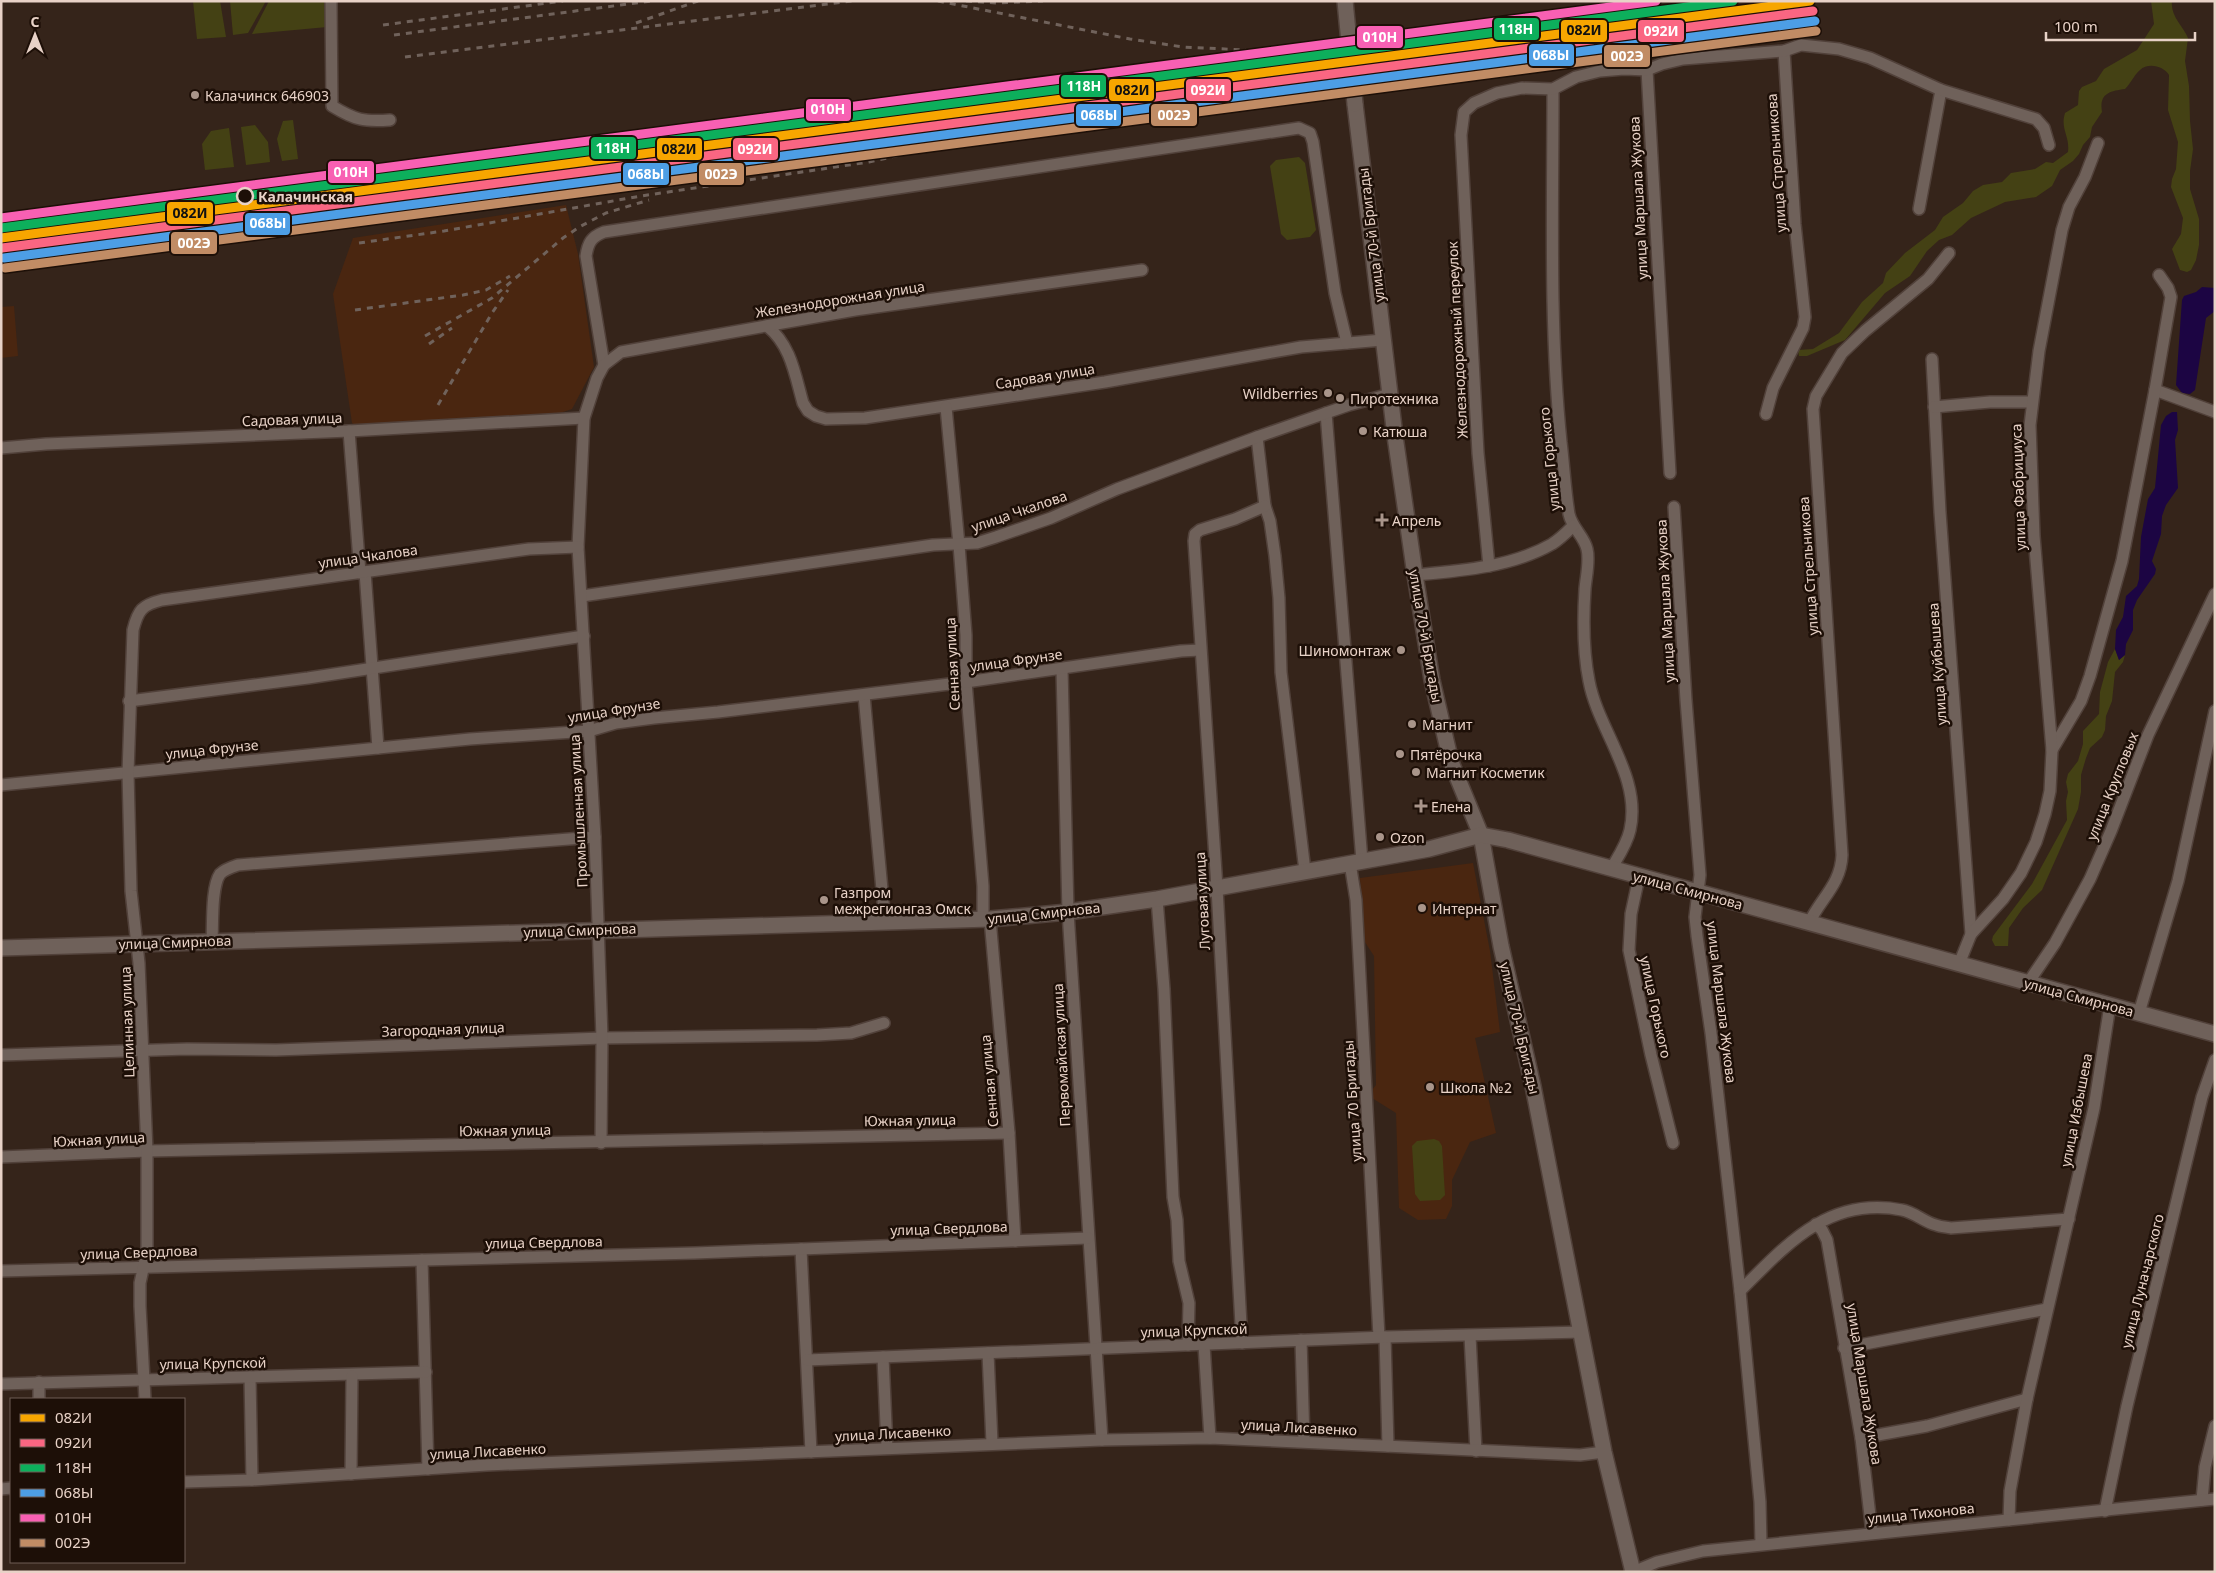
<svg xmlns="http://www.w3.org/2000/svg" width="2216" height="1573" viewBox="0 0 2216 1573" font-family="'Noto Sans',sans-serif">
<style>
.built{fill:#4a2610}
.green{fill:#444114}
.water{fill:#1c0543}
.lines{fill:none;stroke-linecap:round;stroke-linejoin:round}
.street-casing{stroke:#51413a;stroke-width:14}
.secondary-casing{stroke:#51413a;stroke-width:18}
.street{stroke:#6f615a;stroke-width:11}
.secondary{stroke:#6f615a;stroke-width:15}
.rail{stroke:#70625b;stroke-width:3;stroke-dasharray:6 6;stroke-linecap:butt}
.secondary-bridge-casing{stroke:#51413a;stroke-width:18;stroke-linecap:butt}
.secondary-bridge{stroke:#6f615a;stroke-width:15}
.rail-1-casing{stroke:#1d0f07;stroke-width:12}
.rail-2-casing{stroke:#1d0f07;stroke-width:12}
.rail-3-casing{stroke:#1d0f07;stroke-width:12}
.rail-4-casing{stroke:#1d0f07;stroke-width:12}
.rail-5-casing{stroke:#1d0f07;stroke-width:12}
.rail-6-casing{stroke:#1d0f07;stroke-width:12}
.rail-1{stroke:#f7a600;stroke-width:9}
.rail-2{stroke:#fa6682;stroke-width:9}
.rail-3{stroke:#0daf5c;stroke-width:9}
.rail-4{stroke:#4d9ee5;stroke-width:9}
.rail-5{stroke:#f860b3;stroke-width:9}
.rail-6{stroke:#c18c65;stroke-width:9}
.poi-dot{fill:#a9958a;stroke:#1d0f07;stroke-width:2}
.stop-dot{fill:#1d0f07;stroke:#e8d2c7;stroke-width:2.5}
.labels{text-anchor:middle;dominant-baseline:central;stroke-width:5;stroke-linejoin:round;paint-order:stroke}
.poi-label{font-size:14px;fill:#e8d2c7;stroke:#1d0f07;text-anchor:start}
.street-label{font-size:14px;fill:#e8d2c7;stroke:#1d0f07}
.stop-label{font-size:14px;font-weight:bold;fill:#e8d2c7;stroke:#1d0f07;text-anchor:start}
.line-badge{stroke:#1d0f07;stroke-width:2}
.badge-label{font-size:14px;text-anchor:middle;font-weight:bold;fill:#fff}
.pale-badge-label{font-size:14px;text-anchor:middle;font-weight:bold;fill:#111}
</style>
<rect width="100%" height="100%" fill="#35241a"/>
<g class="built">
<path d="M566,205L578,254L594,367L572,409L554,415L357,427L352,423L333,294L353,238Z"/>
<path d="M14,306L18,356L1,358V307Z"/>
<path d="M1473,863L1490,951L1500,1032L1475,1038L1496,1133L1470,1142L1452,1180V1206L1446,1219L1418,1220L1399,1208L1396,1113L1372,1098V1090L1376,1085L1374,956L1363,939L1360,878Z"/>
</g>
<g class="green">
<path d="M193,1H220L226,37L197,39Z"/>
<path d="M230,1H266L248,33L233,35Z"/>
<path d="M269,1H328L327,27L252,34Z"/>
<path d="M2151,1H2172C2170,16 2183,26 2188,38L2185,61L2189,86L2190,121L2193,149L2190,171V189L2199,219V245L2196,260L2191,270L2187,272L2180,270L2172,249L2181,234L2183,218L2171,187L2172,179L2176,169L2178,142L2168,110L2169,75C2164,66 2148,62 2140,70C2134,75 2131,83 2125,89C2109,91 2099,94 2102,112L2092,127L2090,137L2083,145L2079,154L2073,161L2060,170L2052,186L2036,197L2005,202L1971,218L1952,235L1939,240L1927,251L1910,276L1885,293L1845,340L1807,356H1799L1798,350L1813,349L1839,333L1862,302L1883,283L1886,273L1905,253L1935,230L1943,217L1963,203L1973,191L1983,185L2002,182L2011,173L2035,169L2046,162L2053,163L2068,152C2070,136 2060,129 2065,113L2078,105L2079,91L2082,87L2096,81L2104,69L2137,50L2154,24Z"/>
<path d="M293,120L298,159L282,161L277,139L283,121Z"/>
<path d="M255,125L268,142L270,162L246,165L241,127Z"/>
<path d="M229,128L234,167L205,170L202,144L211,131Z"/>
<path d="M1299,157L1305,163L1316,230L1310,237L1287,240L1281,234L1270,166L1276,160Z"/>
<path d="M2115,649L2119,660L2125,655L2123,662L2115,672L2112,701L2106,716L2105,730L2102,737L2090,748L2086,758L2081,775V792L2078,809L2042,890L2023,908L2009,928L2008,946H1995L1992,940L1993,936L2032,884L2067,820L2066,801L2068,792L2066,782L2068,774L2078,761L2083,744V731L2099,714L2100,692L2108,662Z"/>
<path d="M1434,1139L1439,1141L1442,1146L1445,1195L1440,1200L1420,1201L1415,1194L1412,1146L1417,1141Z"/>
</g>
<g class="water">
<path d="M2202,287L2215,288V311L2206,318L2195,390L2190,394L2182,393L2176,385L2182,300L2184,296L2196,292Z"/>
<path d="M2172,412H2177L2178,430L2175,440L2178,488L2166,505L2162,516L2161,534L2152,561L2156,569L2155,574L2137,600L2133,610V630L2126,644L2125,655L2119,660L2115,649L2116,630L2123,617L2126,596L2137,586L2139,579L2141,537L2148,499L2155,488L2161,425L2166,416Z"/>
</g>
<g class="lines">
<g class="street-casing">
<g id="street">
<path d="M331,1L332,106C355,120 364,122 390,120"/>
<path d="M1647,70L1670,473"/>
<path d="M1553,89C1553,207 1549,325 1561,442C1564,466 1565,490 1569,514C1572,528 1584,536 1587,549C1590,561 1586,577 1585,589C1583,620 1583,651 1589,681C1598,730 1642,777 1630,830C1627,844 1618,857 1611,869"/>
<path d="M1919,209L1941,90"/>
<path d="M767,326C791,345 795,375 803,403L808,411L816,416L826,419L865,418L1105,382L1301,347L1383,340"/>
<path d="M1932,359L1940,512L1971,934L1959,964"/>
<path d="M604,365L586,256C588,243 591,237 604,232L1299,128L1310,133L1313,142L1335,293L1347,343"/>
<path d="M2155,390L2215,412"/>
<path d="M946,407L959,545L966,635V682L983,886V919"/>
<path d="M1934,407L1990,402H2032"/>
<path d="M1326,413L1362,861"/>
<path d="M1766,414L1773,388L1803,328L1805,317L1795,224L1784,51"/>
<path d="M349,431L360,573"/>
<path d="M1257,437L1265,506L1270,521L1275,556L1279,598L1281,672L1305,871"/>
<path d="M1,448L46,444L349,431L584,418"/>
<path d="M1674,507L1686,700L1700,875L1695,917L1697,936L1711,1033L1740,1291L1760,1502L1761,1544"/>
<path d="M1489,566L1478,453L1461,135L1464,112L1474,103L1497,93L1522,88L1553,89L1576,77L1600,71L1624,69L1647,70L1662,64L1683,59L1784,51L1801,45L1839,49L1870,58L1941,90L2036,119L2044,128L2049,145"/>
<path d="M365,572L378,748"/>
<path d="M1415,575C1460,571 1512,567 1552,544C1560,539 1567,532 1573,526"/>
<path d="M582,596L933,545L977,543L996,537L1051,518L1117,489L1257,437L1349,405L1390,394"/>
<path d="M1062,669L1068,912L1102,1440"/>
<path d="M864,695L885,922"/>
<path d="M129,701L308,678L584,636"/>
<path d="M2052,750L2081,701L2090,676L2122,561L2155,390L2171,297L2168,288L2159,275"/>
<path d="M1,785L470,739L589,731L616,723L654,718L718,712L966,682L1181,651L1200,650"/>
<path d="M1350,863L1356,900L1379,1337"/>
<path d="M1639,877L1631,914L1629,950L1651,1055L1673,1143"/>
<path d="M1157,899L1164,989L1173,1197L1177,1220L1179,1261L1189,1303L1188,1345"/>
<path d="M990,919L1009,1133L1015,1241"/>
<path d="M1809,923C1821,898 1841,884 1842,855L1813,409L1816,396L1842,353L1865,331L1928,279L1949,253"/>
<path d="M1971,934L2003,899L2021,873L2036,842L2045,814L2050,791L2052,750L2034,536L2030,425L2039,351L2062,230L2069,207L2085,177L2098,143"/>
<path d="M212,941C213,925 211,887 220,874C225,869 232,867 238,865L595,837"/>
<path d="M2028,983L2055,943L2090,879L2111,831L2148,735L2215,594"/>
<path d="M2139,1013L2178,881L2215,711"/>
<path d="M1,1055L187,1049L276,1050L602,1038L817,1035L851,1033L884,1023"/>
<path d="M601,1143L602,1038L595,837L578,547L584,418L597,378L604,365L621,352L855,310L1142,270"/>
<path d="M1,1157L147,1151L1009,1133"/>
<path d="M1816,1224L1822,1230L1827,1240L1861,1438L1872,1533"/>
<path d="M801,1249L811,1452"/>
<path d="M422,1260L428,1469"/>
<path d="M1,1271L695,1253L1088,1238"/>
<path d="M1740,1291C1787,1244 1829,1196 1902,1210C1914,1212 1924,1222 1936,1225C1941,1227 1947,1227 1951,1228L2069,1219"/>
<path d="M1470,1336L1476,1451"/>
<path d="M1385,1337L1388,1446"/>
<path d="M1301,1340L1304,1441"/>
<path d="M1242,1343L1217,888L1194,541L1195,534L1200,530L1235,519L1265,506"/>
<path d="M1204,1345L1210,1438"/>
<path d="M1844,1348L2047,1309"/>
<path d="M988,1353L992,1443"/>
<path d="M883,1357L887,1448"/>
<path d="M807,1360L1385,1337L1581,1332"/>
<path d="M250,1377L252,1480"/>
<path d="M39,1382V1399"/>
<path d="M1,1384L426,1372"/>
<path d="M145,1399L140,1306V1283L147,1251V1151L139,963L131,891L128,773L133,630C138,610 142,605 162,600L529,549L578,547"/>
<path d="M1861,1438L1927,1426L2027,1399"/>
<path d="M351,1474L352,1376"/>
<path d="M184,1482L252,1480L487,1465L1102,1440L1210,1438L1580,1455L1604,1452"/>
<path d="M1,1489L11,1488"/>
<path d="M2202,1500L2205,1467L2215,1426"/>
<path d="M2105,1511L2127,1406L2202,1097L2215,1060"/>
<path d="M2009,1520L2010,1491L2027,1399L2094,1108L2110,1005"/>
<path d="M1633,1572L1657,1562L1703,1551L2215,1499"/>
</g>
</g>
<g class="secondary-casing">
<g id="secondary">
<path d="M1355,104L1395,436L1415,575L1432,680L1451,762L1481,835L1501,946L1533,1086L1604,1452L1633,1572"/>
<path d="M1,948L990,919L1068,912L1157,899L1429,849L1481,835L1508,840L2215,1034"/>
</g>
</g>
<use href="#street" class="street"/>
<use href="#secondary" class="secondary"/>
<g class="rail">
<path d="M938,1L1130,39L1183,47L1246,50"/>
<path d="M966,1L997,3L1043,1"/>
<path d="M636,23L698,1"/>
<path d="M383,25L563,1"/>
<path d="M394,35L651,1"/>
<path d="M1478,37L1533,23"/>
<path d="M405,57L852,1"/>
<path d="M782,119L1008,91L1255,54L1648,1"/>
<path d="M359,243L444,231L641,196L869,162L945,145"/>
<path d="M355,310L463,295L486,290L510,276"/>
<path d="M425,336L492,298L563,238L581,226L606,213L649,200"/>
<path d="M429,344L452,328"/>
<path d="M438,405L492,313L508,290"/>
</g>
<g class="secondary-bridge-casing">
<path id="secondary-bridge" d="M1345,1L1355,104"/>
</g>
<use href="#secondary-bridge" class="secondary-bridge"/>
<g class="rail-1-casing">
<path id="rail-1" d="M1,238L1810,1"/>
</g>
<g class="rail-2-casing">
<path id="rail-2" d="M2,248L1813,11"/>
</g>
<g class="rail-3-casing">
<path id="rail-3" d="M1,228L1733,1"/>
</g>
<g class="rail-4-casing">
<path id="rail-4" d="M4,258L1815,21"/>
</g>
<g class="rail-5-casing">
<path id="rail-5" d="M1,218L1656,1"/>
</g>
<g class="rail-6-casing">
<path id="rail-6" d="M5,268L1816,31"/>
</g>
<use href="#rail-1" class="rail-1"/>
<use href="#rail-2" class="rail-2"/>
<use href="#rail-3" class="rail-3"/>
<use href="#rail-4" class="rail-4"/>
<use href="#rail-5" class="rail-5"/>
<use href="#rail-6" class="rail-6"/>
</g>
<g class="poi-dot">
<circle cx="195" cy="95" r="5"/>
<circle cx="1328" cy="393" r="5"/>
<circle cx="1340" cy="398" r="5"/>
<circle cx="1363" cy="431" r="5"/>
<path d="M1379.5 512.5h5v5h5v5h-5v5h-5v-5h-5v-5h5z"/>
<circle cx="1401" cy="650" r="5"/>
<circle cx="1412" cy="724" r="5"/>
<circle cx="1400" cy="754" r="5"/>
<circle cx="1416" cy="772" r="5"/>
<path d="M1418.5 798.5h5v5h5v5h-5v5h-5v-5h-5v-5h5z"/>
<circle cx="1380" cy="837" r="5"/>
<circle cx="824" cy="900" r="5"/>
<circle cx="1422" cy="908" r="5"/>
<circle cx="1430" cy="1087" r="5"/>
</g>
<circle class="stop-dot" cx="245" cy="196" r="8"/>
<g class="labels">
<g class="poi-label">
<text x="205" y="95">Калачинск 646903</text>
<text x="1318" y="393" text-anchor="end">Wildberries</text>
<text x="1350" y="398">Пиротехника</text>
<text x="1373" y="431">Катюша</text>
<text x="1392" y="520">Апрель</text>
<text x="1391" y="650" text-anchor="end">Шиномонтаж</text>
<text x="1422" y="724">Магнит</text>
<text x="1410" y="754">Пятёрочка</text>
<text x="1426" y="772">Магнит Косметик</text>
<text x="1431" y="806">Елена</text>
<text x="1390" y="837">Ozon</text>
<text x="834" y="892">Газпром<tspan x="834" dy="16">межрегионгаз Омск</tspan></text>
<text x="1432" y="908">Интернат</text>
<text x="1440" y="1087">Школа №2</text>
</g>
<g class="street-label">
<text transform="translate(1776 163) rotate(-94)">улица Стрельникова</text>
<text transform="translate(1638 198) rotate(-93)">улица Маршала Жукова</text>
<text transform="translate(1371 235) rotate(-97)">улица 70-й Бригады</text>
<text transform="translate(840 299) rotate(-9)">Железнодорожная улица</text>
<text transform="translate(1457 340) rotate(-93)">Железнодорожный переулок</text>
<text transform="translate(1045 376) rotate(-9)">Садовая улица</text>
<text transform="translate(292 419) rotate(-2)">Садовая улица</text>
<text transform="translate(1549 459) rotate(-96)">улица Горького</text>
<text transform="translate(2018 487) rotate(-92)">улица Фабрициуса</text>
<text transform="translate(1019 511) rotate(-19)">улица Чкалова</text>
<text transform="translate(368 556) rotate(-8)">улица Чкалова</text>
<text transform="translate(1808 566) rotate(-94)">улица Стрельникова</text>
<text transform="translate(1665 601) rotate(-93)">улица Маршала Жукова</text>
<text transform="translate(1426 636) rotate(80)">улица 70-й Бригады</text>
<text transform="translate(1016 660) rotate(-8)">улица Фрунзе</text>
<text transform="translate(952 664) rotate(-93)">Сенная улица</text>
<text transform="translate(1937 664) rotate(-94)">улица Куйбышева</text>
<text transform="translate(614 710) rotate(-9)">улица Фрунзе</text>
<text transform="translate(212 749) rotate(-6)">улица Фрунзе</text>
<text transform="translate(2112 786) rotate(-68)">улица Кругловых</text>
<text transform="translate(578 811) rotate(-93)">Промышленная улица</text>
<text transform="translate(1688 890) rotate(15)">улица Смирнова</text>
<text transform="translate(1202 901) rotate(-93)">Луговая улица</text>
<text transform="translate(1044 913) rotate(-6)">улица Смирнова</text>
<text transform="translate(580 930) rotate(-2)">улица Смирнова</text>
<text transform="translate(175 942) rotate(-2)">улица Смирнова</text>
<text transform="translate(2079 997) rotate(15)">улица Смирнова</text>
<text transform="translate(1722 1002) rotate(83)">улица Маршала Жукова</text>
<text transform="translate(1656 1007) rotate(78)">улица Горького</text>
<text transform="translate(127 1022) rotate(-92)">Целинная улица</text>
<text transform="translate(1520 1028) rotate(77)">улица 70-й Бригады</text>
<text transform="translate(443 1029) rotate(-2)">Загородная улица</text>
<text transform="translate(1061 1055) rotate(-93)">Первомайская улица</text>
<text transform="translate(989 1081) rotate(-95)">Сенная улица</text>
<text transform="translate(1352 1101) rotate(-94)">улица 70 Бригады</text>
<text transform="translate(2076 1110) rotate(-79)">улица Избышева</text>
<text transform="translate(910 1120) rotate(-1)">Южная улица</text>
<text transform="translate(505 1130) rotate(-1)">Южная улица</text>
<text transform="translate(99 1139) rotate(-3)">Южная улица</text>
<text transform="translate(949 1228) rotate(-2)">улица Свердлова</text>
<text transform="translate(544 1242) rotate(-1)">улица Свердлова</text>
<text transform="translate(139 1252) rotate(-2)">улица Свердлова</text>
<text transform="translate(2142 1281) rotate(-76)">улица Луначарского</text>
<text transform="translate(1194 1330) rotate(-2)">улица Крупской</text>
<text transform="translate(213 1363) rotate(-1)">улица Крупской</text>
<text transform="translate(1865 1384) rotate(81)">улица Маршала Жукова</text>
<text transform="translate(1299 1427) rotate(3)">улица Лисавенко</text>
<text transform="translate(893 1433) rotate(-3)">улица Лисавенко</text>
<text transform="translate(488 1451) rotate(-3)">улица Лисавенко</text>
<text transform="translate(1921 1513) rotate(-6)">улица Тихонова</text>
</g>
<g class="stop-label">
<text x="258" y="196">Калачинская</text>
</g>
</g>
<g class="line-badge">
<rect x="1493" y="17" width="47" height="24" rx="5" fill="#0daf5c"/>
<rect x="1560" y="19" width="48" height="24" rx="5" fill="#f7a600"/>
<rect x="1637" y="19" width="48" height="24" rx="5" fill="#fa6682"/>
<rect x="1356" y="25" width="48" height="24" rx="5" fill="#f860b3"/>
<rect x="1528" y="43" width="47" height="24" rx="5" fill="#4d9ee5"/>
<rect x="1603" y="44" width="48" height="24" rx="5" fill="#c18c65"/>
<rect x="1060" y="74" width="47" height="24" rx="5" fill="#0daf5c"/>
<rect x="1108" y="78" width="47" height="24" rx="5" fill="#f7a600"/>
<rect x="1185" y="78" width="47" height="24" rx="5" fill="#fa6682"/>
<rect x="805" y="98" width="47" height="24" rx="5" fill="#f860b3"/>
<rect x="1075" y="103" width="47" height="24" rx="5" fill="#4d9ee5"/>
<rect x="1150" y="103" width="48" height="24" rx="5" fill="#c18c65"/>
<rect x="590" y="136" width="47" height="24" rx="5" fill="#0daf5c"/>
<rect x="656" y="137" width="47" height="24" rx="5" fill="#f7a600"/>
<rect x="732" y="137" width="47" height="24" rx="5" fill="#fa6682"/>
<rect x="327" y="160" width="48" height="24" rx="5" fill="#f860b3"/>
<rect x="622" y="162" width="48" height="24" rx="5" fill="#4d9ee5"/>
<rect x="698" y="162" width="47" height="24" rx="5" fill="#c18c65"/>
<rect x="166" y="201" width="48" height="24" rx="5" fill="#f7a600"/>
<rect x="244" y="212" width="47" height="24" rx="5" fill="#4d9ee5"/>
<rect x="170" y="231" width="48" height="24" rx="5" fill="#c18c65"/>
</g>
<g class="badge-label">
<text x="1516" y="34">118Н</text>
<text x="1661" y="36">092И</text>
<text x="1380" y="42">010Н</text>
<text x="1551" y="60">068Ы</text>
<text x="1627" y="61">002Э</text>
<text x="1084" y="91">118Н</text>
<text x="1208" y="95">092И</text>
<text x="828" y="114">010Н</text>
<text x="1099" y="120">068Ы</text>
<text x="1174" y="120">002Э</text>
<text x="613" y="153">118Н</text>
<text x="755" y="154">092И</text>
<text x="351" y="177">010Н</text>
<text x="646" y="179">068Ы</text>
<text x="721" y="179">002Э</text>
<text x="268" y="228">068Ы</text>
<text x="194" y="248">002Э</text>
</g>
<g class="pale-badge-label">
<text x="1584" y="35">082И</text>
<text x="1132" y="95">082И</text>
<text x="679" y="154">082И</text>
<text x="190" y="218">082И</text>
</g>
<rect width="2216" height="1573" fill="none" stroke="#e8d2c7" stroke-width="5"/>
<rect x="10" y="1398" width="175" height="165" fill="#1d0f07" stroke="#6e5d54"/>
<rect x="20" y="1414" width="25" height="8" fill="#f7a600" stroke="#6e5d54"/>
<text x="55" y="1423" font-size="15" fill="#e8d2c7">082И</text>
<rect x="20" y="1439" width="25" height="8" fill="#fa6682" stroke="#6e5d54"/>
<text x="55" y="1448" font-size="15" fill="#e8d2c7">092И</text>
<rect x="20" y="1464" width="25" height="8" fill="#0daf5c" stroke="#6e5d54"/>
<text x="55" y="1473" font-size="15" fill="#e8d2c7">118Н</text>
<rect x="20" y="1489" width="25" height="8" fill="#4d9ee5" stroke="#6e5d54"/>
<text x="55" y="1498" font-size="15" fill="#e8d2c7">068Ы</text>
<rect x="20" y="1514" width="25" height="8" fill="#f860b3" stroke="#6e5d54"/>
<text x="55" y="1523" font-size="15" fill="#e8d2c7">010Н</text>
<rect x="20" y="1539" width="25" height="8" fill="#c18c65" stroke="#6e5d54"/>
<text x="55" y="1548" font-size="15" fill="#e8d2c7">002Э</text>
<g transform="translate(35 35)" stroke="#1d0f07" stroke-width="4" paint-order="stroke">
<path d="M0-4L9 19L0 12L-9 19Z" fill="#e8d2c7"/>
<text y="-8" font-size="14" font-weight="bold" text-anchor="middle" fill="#e8d2c7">С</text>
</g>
<path d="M2046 32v8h149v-8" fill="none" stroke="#e8d2c7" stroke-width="2.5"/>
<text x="2054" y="32" font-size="15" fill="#e8d2c7" stroke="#1d0f07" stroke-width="4" paint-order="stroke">100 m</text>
</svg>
